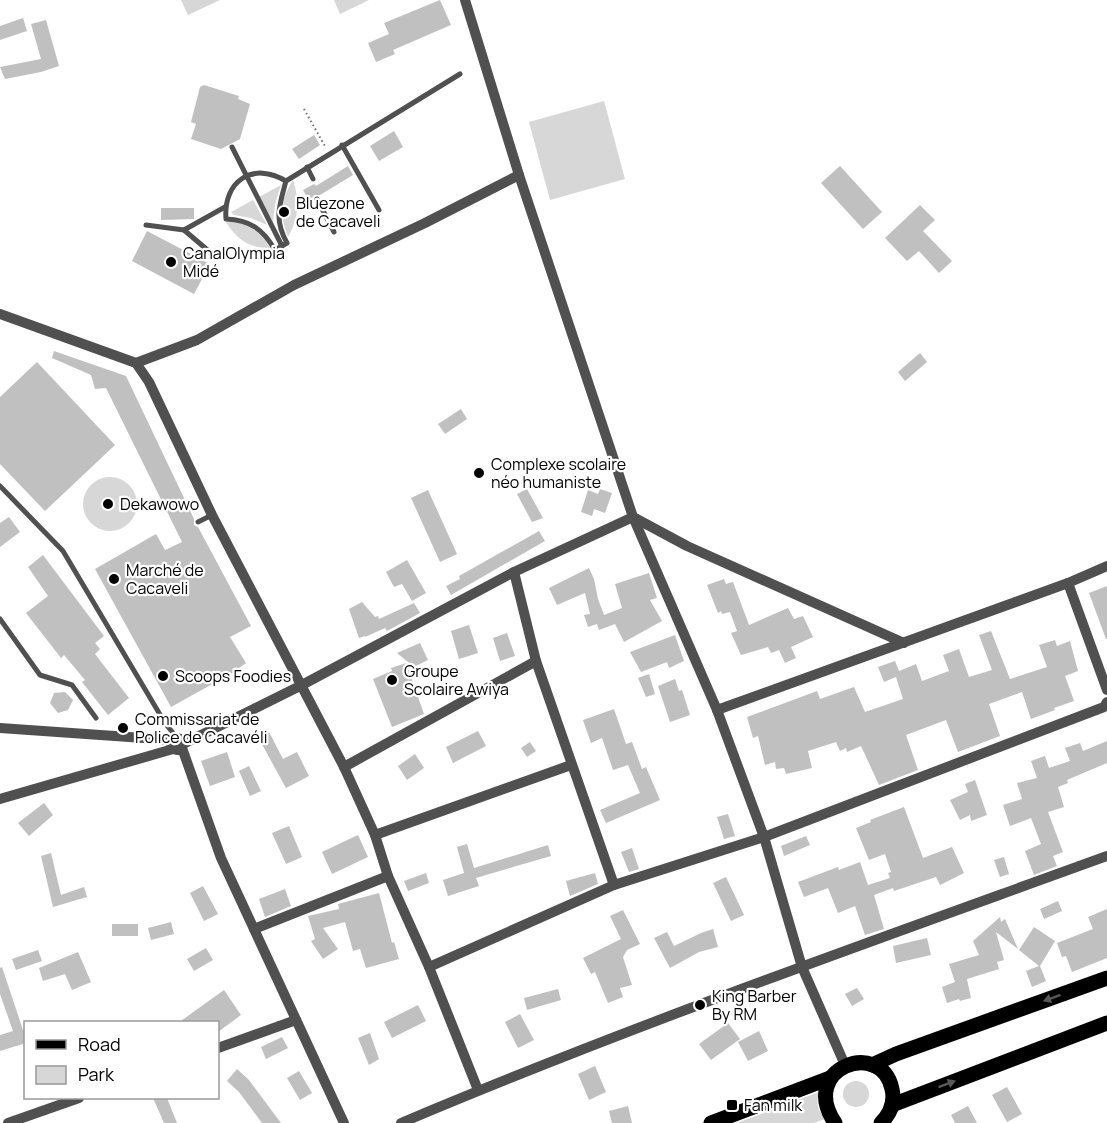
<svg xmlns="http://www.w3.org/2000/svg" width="1107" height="1123" viewBox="0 0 1107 1123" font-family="Manrope,sans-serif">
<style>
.green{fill:#d7d7d7}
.building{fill:#c0c0c0}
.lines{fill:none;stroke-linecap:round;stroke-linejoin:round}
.path{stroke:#727272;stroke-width:2;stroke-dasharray:1.5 3;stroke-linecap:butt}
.lane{stroke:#505050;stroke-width:5}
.street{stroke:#505050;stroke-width:10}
.primary{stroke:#000;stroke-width:15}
.oneway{fill:#595959}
.poi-dot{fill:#000;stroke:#fff;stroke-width:2}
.labels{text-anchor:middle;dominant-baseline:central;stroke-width:4.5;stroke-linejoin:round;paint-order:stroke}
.poi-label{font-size:16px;fill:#000;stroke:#fff;text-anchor:start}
</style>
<rect width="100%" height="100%" fill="#fff"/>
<g class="green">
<path d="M181,0H220L188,15Z"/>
<path d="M334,0H369L340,14Z"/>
<path d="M604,101L625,179L550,200L529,122Z"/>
<path d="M293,180C300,201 299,217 288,237C279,213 280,201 293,180Z"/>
<path d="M281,185L275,204L273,222L259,197Z"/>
<path d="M253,200L267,225L251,218L234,215L231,212Z"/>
<path d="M237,221L258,229L271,248C249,248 237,240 226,222Z"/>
<circle cx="110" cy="504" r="27"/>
<circle cx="856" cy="1094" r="13"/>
<path d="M819,1092C816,1104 817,1113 828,1118L814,1123H737Z"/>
</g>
<g class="building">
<path d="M440,0L451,25L393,50L395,54L376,62L368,43L389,34L384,23Z"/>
<path d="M23,18L27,31L0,40V26Z"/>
<path d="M46,20L59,66L41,72L5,79L0,67L41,59L31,24Z"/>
<path d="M204,85L239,96L238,99L250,104L240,139L221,149L191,139L196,124L191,122L200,87Z"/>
<path d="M394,131L403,147L379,161L370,146Z"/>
<path d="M314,135L320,145L299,159L292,149Z"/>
<path d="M348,166L353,175L320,195H314L309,201L303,190L314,184L316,186Z"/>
<path d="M840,166L882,212L863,229L821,183Z"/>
<path d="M920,205L935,220L923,231L952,261L939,273L919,251L907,261L885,238Z"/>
<path d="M161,208H194V219L161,220Z"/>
<path d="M147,231L210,264L194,294L132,261Z"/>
<path d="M54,351L126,376L194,519V525L198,527L251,626L230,637L246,663L234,672L171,707L95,569L156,534L165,550L182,542L106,388L95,389L91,375L52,358Z"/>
<path d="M920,353L927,362L905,381L898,372Z"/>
<path d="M37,362L115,445L45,511L0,464V397Z"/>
<path d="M461,409L467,419L445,434L438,424Z"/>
<path d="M527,489L543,518L532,522L517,494Z"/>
<path d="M600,489L612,493L605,513L594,509L592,516L581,512L588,490L598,494Z"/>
<path d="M428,490L457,554L440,562L411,498Z"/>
<path d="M9,517L20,532L0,547V523Z"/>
<path d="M539,531L545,541L451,595L446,586L460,579L459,576Z"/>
<path d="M43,555L104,636L95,643L100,649L95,654L129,698L108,715L82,682L85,680L64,655L61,658L26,613L48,596L28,567Z"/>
<path d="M407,560L426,593L412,601L402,584L394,587L386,572Z"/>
<path d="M589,568L594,579L598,599L604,615L622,608L615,584L649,573L657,598L650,600L662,621L624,642L615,624L599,630L597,624L588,627L584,615L590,614L585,593L557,605L549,588Z"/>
<path d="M724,579L726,584L733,582L749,625L788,608L794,619L803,616L813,637L791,647L796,658L785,663L779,650L771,653L768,647L741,655L731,633L737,631L730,612L722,614L721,611L718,613L707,585Z"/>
<path d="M1107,586V639H1106L1089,593Z"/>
<path d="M362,602L375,617L378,616L379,619L414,603L420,613L387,631L385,628L365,637V636L359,638L349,609Z"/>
<path d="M469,625L478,653L459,659L451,631Z"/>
<path d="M991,631L1010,679L1047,667L1039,645L1055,640L1057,646L1070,641L1078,671L1065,676L1074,701L1054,708L1055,710L1031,719L1022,692L989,704L1000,736L958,752L946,720L906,735L918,770L879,785L861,746L847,752L846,748L840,751L836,742L808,751L812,768L786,774L784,768L776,769L775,762L765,765L758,736L753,738L747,717L817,691L820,699L854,687L865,712L903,699L896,677L884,682L878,667L895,661L899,671L916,664L922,681L949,671L943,655L959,649L969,677L992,670L979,635Z"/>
<path d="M507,633L515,656L500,661L493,638Z"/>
<path d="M675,635L684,661L669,668L667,662L641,672L630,652Z"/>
<path d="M420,643L428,660L414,667L397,653Z"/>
<path d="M406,663L424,714L392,727L373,679L392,671L391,668Z"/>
<path d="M649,674L655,694L646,697L638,678Z"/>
<path d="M675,679L679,691L682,690L690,715L670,722L658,686Z"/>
<path d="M65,692L73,700L68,710L58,713L50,703L54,693Z"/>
<path d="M614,709L626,744L632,742L642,769L646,767L660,800L606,823L600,810L640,793L628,765L613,770L602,738L591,743L585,726L583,720Z"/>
<path d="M478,731L486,746L453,763L446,747Z"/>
<path d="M269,732L283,759L297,752L309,776L286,788L258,737Z"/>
<path d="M1107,741V763L1067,780L1068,783L1058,787L1064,807L1048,812L1063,852L1053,856L1057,866L1034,875L1025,851L1041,844L1031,818L1010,826L1003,805L1022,799L1017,783L1037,778L1031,761L1045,756L1049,768L1070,761L1065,748L1080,743L1083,751Z"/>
<path d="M530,742L536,751L527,757L521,748Z"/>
<path d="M227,752L235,777L210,786L201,761Z"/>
<path d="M415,754L424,768L407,780L398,766Z"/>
<path d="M249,766L261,791L250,796L239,771Z"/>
<path d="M975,780L987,815L971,821L970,815L960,820L950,800L968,792L965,784Z"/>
<path d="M44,803L53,815L29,836L18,823Z"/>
<path d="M904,807L923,858L952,847L964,873L940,885L936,877L894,891L893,888L874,895L884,929L865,935L855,906L838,913L828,888L804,897L798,882L838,867L839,870L860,862L868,885L890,878L888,873L891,872L885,854L869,860L856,828L871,822L870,820Z"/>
<path d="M728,814L735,836L724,839L717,817Z"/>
<path d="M289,826L302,857L286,864L272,833Z"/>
<path d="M358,835L368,857L332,874L322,852Z"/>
<path d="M806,836L810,845L784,856L781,846Z"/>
<path d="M467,844L474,868L548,845L551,856L476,878L479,886L448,896L443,880L464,873L457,847Z"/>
<path d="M632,848L639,869L629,872L621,852Z"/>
<path d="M51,853L61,895L84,887L87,897L53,907L41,856Z"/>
<path d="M1004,857L1009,874L1000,877L994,860Z"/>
<path d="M426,873L429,883L408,891L404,881Z"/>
<path d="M595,873L598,884L570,896L566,881Z"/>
<path d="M726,877L744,915L731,921L713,883Z"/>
<path d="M203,886L218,914L204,921L190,893Z"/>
<path d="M285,889L291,906L265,917L259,899Z"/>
<path d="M379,893L392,943L394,942L399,959L366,968L360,949L353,951L345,922L323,928L338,949L323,959L311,941L315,939L308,916L339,909L338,904Z"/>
<path d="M1058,901L1062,911L1044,919L1040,909Z"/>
<path d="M1107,909V958L1072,972L1066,956L1062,957L1057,943L1093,929L1088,917Z"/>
<path d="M623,910L640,944L627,950L623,957L632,985L620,988L623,997L608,1003L595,972L591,974L583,958L621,939L610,916Z"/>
<path d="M1000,917L1001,922L1005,919L1018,949L996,932L1004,960L997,962L999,969L967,979L971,998L960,1001L959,999L947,1003L942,987L955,982L949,964L979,955L973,941Z"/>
<path d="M171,922L174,934L151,940L148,928Z"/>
<rect x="112" y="924" width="26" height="12"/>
<path d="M1034,927L1055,941L1040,966L1046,981L1032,987L1026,971L1039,966L1019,950Z"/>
<path d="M713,929L718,947L699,952L670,968L654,938L667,932L674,946L701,933Z"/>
<path d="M927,938L931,955L896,963L893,946Z"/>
<path d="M206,948L213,960L194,971L187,959Z"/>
<path d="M38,950L42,961L16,970L12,959Z"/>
<path d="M78,952L91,982L72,990L65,974L43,981L39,968Z"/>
<path d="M2,967L23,1030L26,1029V1043L0,1051V1035L13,1031L0,994V968Z"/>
<path d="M857,988L864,999L852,1006L845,994Z"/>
<path d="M558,989L561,1000L527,1010L524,998Z"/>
<path d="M224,990L241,1015L218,1032V1023H178Z"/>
<path d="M418,1005L426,1021L392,1038L384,1022Z"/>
<path d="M520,1014L534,1040L518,1048L505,1022Z"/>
<path d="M728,1023L740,1039L711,1060L699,1044Z"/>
<path d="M759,1031L768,1051L748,1061L738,1042Z"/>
<path d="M370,1033L379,1059L369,1065L358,1038Z"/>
<path d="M282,1037L288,1048L266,1059L261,1047Z"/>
<path d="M595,1066L606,1092L589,1100L578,1074Z"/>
<path d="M237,1069L249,1080L281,1123H262L239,1092L227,1081Z"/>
<path d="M299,1071L312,1093L300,1100L287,1078Z"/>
<path d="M1007,1087L1022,1114L1007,1122L992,1095Z"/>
<path d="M153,1098H167L177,1123H164Z"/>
<path d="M628,1106L632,1123H612L609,1111Z"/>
<path d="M968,1106L977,1123H955L951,1115Z"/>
</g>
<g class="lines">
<path class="path" d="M304,109L326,148"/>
<g class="lane">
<path d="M342,145L379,210"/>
<path d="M232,147L282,246"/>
<path d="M307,167L313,179"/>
<path d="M286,181C253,161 223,181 226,219C250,220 263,229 275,250L287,243C274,220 279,206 286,181L460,74"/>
<path d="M317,199L334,232"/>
<path d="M146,225L184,230L225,207"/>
<path d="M184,230L211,253"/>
<path d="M0,486L63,551L165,723L177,738"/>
<path d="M198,522L212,515"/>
<path d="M0,619L40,675L72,685L96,718"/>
</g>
<g class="street">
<path d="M465,0L519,175L633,517L717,710L764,837L802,967L845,1065"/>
<path d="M0,314L136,363L149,382L212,515L344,767L375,835L388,876L429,967L478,1090"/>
<path d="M136,363L197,340L294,285L425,223L519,175"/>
<path d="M633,517L687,546L904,643"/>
<path d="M514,572L536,661L614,885"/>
<path d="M1068,583L1107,690"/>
<path d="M717,710L1068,583L1107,566"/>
<path d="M0,728L172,740L177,738L181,739L183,744L182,748L178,750L173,749L171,745L172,740"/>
<path d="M183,744L300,686L514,572L633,517"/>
<path d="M182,748L221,858L344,1123"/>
<path d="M344,767L536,661"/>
<path d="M0,799L173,749"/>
<path d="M375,835L571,765"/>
<path d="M254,929L388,876"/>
<path d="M429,967L614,885L764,837L1104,707L1107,702"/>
<path d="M218,1048L296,1020"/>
<path d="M8,1123L79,1098"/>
<path d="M401,1123C633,1025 870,942 1107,856"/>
</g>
<g class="primary">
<path d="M872,1065L896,1054L1107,978"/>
<path d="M892,1105L1107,1023"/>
<path d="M711,1123L830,1078"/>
<path d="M835,1123C798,1068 881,1038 892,1089C895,1102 891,1113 881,1123"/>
</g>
</g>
<defs><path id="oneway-solid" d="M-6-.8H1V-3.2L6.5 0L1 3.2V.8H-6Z" transform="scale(1.5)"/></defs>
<g class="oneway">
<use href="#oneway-solid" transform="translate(1052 998) rotate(160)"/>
<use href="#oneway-solid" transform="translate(947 1084) rotate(-21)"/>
</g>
<g class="poi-dot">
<circle cx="284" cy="212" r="6"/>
<circle cx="171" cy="262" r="6"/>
<circle cx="479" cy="473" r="6"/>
<circle cx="108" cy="504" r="6"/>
<circle cx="114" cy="579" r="6"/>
<circle cx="163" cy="676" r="6"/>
<circle cx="392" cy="680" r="6"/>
<circle cx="123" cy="728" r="6"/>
<circle cx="700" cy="1005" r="6"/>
<rect x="726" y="1099" width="12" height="12" rx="3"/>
</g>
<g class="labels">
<g class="poi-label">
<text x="296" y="203">Bluezone<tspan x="296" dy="18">de Cacaveli</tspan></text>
<text x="183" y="253">CanalOlympia<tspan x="183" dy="18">Midé</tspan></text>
<text x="491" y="464">Complexe scolaire<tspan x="491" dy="18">néo humaniste</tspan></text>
<text x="120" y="504">Dekawowo</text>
<text x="126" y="570">Marché de<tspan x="126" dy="18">Cacaveli</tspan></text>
<text x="404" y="671">Groupe<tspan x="404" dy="18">Scolaire Awiya</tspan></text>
<text x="175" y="676">Scoops Foodies</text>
<text x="135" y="719">Commissariat de<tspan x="135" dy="18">Police de Cacavéli</tspan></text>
<text x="712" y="996">King Barber<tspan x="712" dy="18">By RM</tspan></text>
<text x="744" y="1105">Fan milk</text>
</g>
</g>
<rect x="24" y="1021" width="195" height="78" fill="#ffffff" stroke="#999999" stroke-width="1.5"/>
<rect x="36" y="1040" width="30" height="9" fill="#000000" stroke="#999999" stroke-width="1.5"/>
<text x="78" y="1051" font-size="18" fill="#000000">Road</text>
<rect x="36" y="1066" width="30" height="18" fill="#d7d7d7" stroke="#999999" stroke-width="1.5"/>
<text x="78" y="1081" font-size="18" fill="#000000">Park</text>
</svg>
